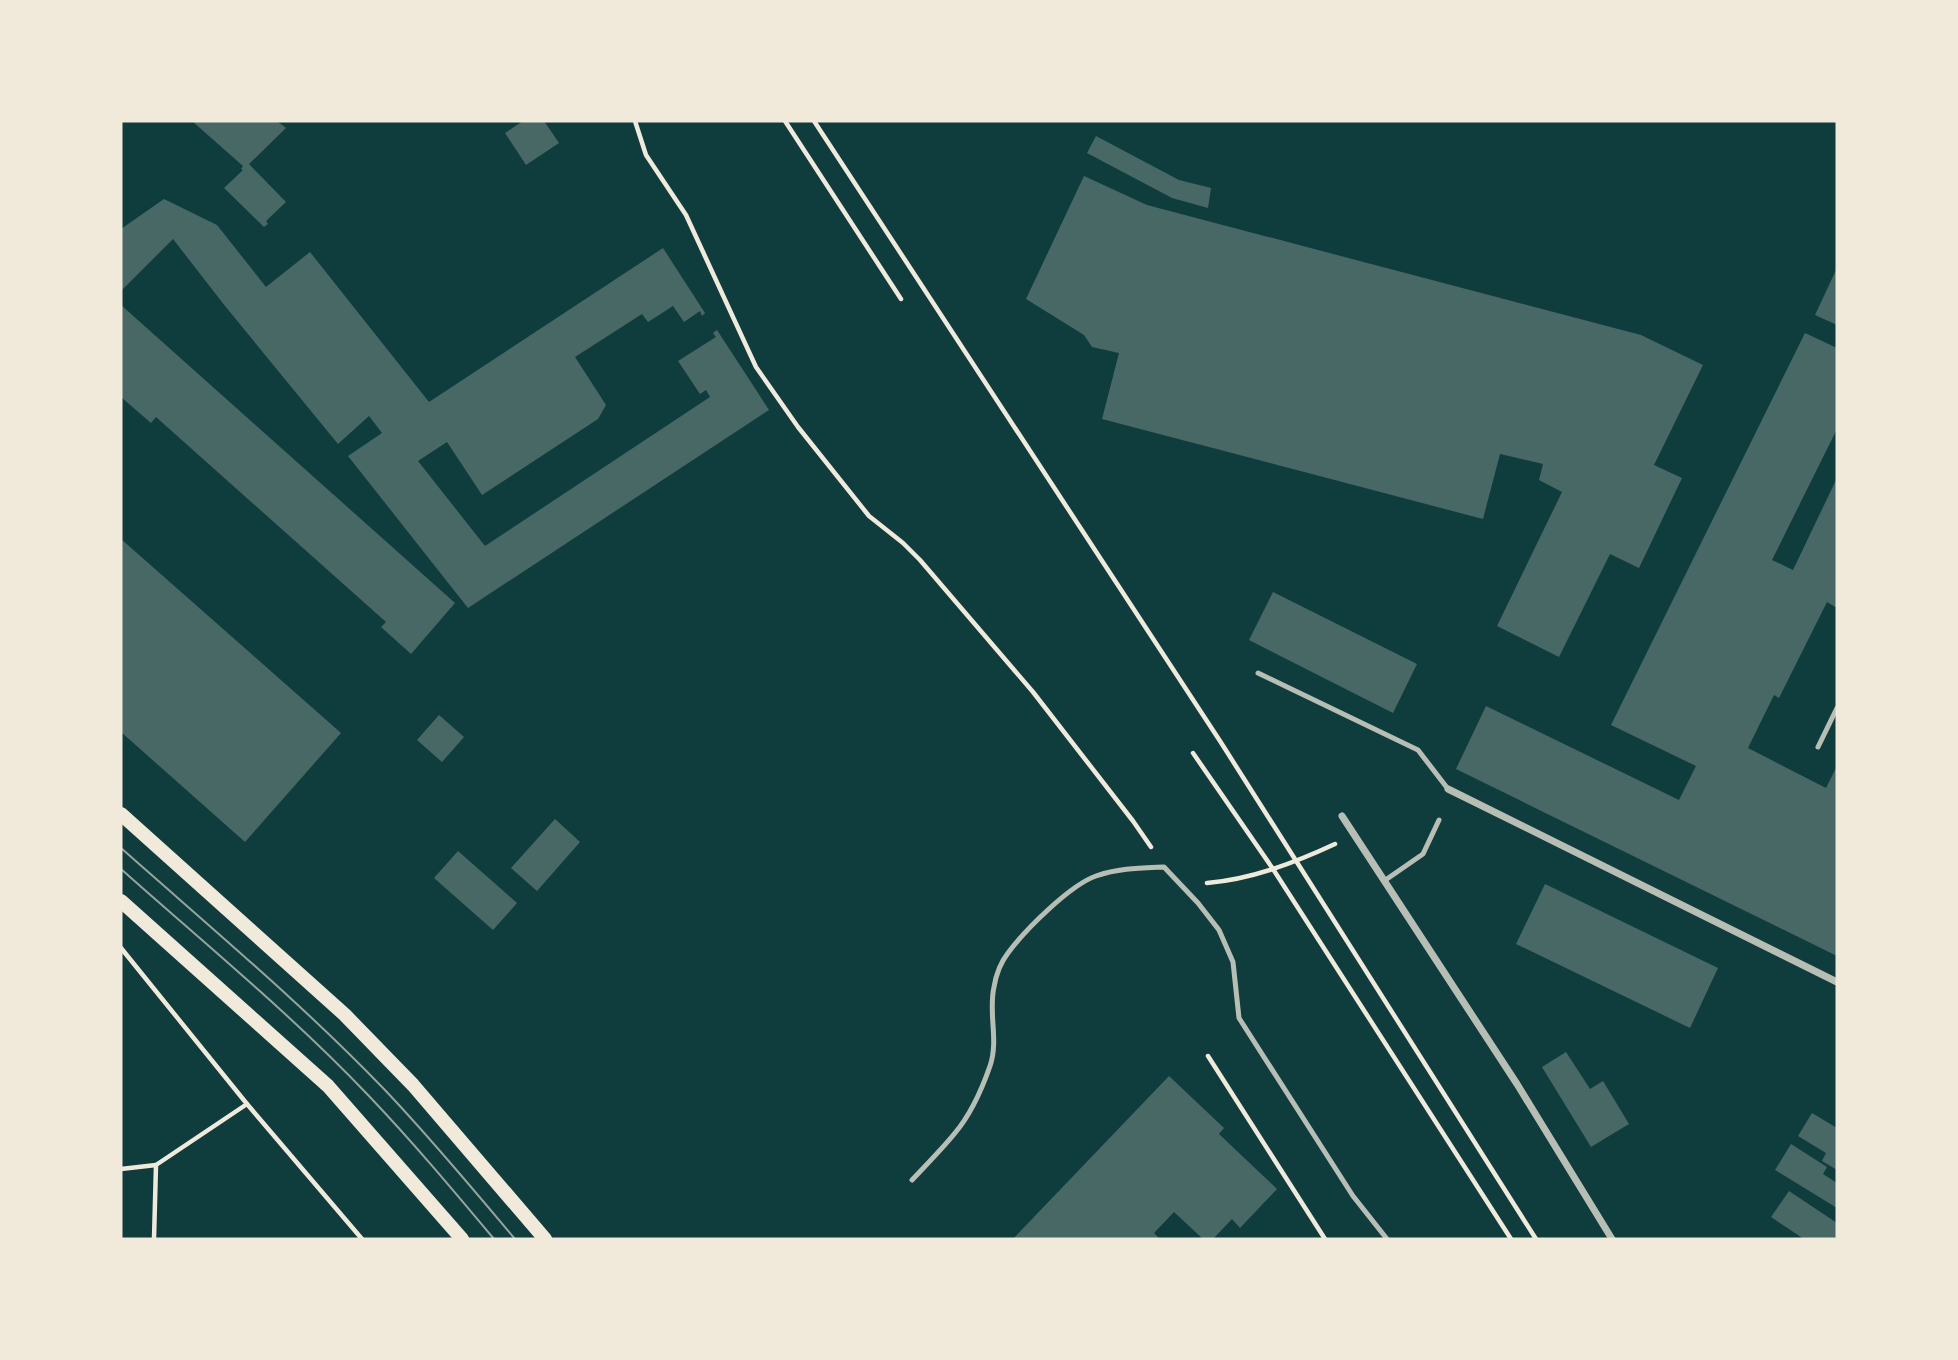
<svg xmlns="http://www.w3.org/2000/svg" width="1958" height="1360" viewBox="0 0 1958 1360" font-family="'Open Sans',sans-serif">
<style>
.building{fill:#486865}
.lines{fill:none;stroke-linecap:round;stroke-linejoin:round}
.path{stroke:#f1e9da;stroke-width:4.5}
.service{stroke:#b8beb3;stroke-width:5}
.minor{stroke:#b8beb3;stroke-width:7}
.secondary{stroke:#f1e9da;stroke-width:14}
.tram{stroke:#97a49c;stroke-width:2}
</style>
<rect width="100%" height="100%" fill="#0f3d3e"/>
<g class="building">
<path d="M192,121H277L286,128L249,164L286,202L266,221L268,224L264,227L224,188L243,170L241,169L243,166Z"/>
<path d="M523,121H544L559,143L526,165L505,133Z"/>
<path d="M1096,136L1179,180L1211,188L1208,208L1172,198L1087,153Z"/>
<path d="M1084,176L1147,205L1641,335L1703,365L1654,465L1682,478L1639,568L1610,554L1559,657L1497,626L1562,492L1539,480L1543,464L1500,454L1483,519L1102,419L1119,353L1092,347L1084,335L1026,299Z"/>
<path d="M164,199L217,225L266,287L310,252L429,402L663,248L705,313L702,316L700,311L684,322L673,306L648,322L642,314L575,357L606,405L598,419L482,495L447,442L418,461L485,546L710,397L706,390L700,394L678,361L716,337L713,333L717,330L769,410L468,608L348,456L382,433L369,416L338,444L225,306L173,239L121,291V229Z"/>
<path d="M1837,268V325L1815,315Z"/>
<path d="M121,305L455,603L411,654L381,627L386,622L156,417L151,423L121,397Z"/>
<path d="M1805,333L1837,348V429L1772,560L1793,570L1837,478V608L1827,602L1779,698L1774,695L1748,748L1826,788L1837,766V956L1456,769L1486,706L1679,800L1696,766L1611,725Z"/>
<path d="M121,539L341,733L245,842L121,732Z"/>
<path d="M1273,592L1417,664L1393,713L1249,640Z"/>
<path d="M439,715L464,737L442,762L417,740Z"/>
<path d="M555,819L580,842L537,891L511,868Z"/>
<path d="M458,851L517,903L493,930L434,878Z"/>
<path d="M1545,884L1718,968L1690,1028L1516,944Z"/>
<path d="M1566,1052L1590,1089L1603,1081L1629,1124L1591,1147L1542,1067Z"/>
<path d="M1169,1076L1224,1128L1219,1134L1277,1189L1240,1228L1232,1219L1213,1239H1203L1174,1212L1154,1233L1160,1239H1013Z"/>
<path d="M1812,1113L1837,1128V1170L1822,1161L1826,1153L1798,1136Z"/>
<path d="M1791,1144L1827,1167L1823,1174L1837,1183V1208L1775,1170Z"/>
<path d="M1789,1191L1837,1223V1239H1804L1771,1217Z"/>
</g>
<g class="lines">
<g class="path">
<path d="M635,121L646,155L686,215L756,367L798,427L869,516L903,543L920,560L1033,692L1133,821L1151,847"/>
<path d="M785,121L901,299"/>
<path d="M814,121L1220,741L1536,1239"/>
<path d="M1193,753L1273,869L1511,1239"/>
<path d="M1207,883C1252,879 1294,863 1335,844"/>
<path d="M121,948L247,1104L362,1239"/>
<path d="M1208,1056L1325,1239"/>
<path d="M121,1169L156,1165"/>
<path d="M154,1239L156,1165L247,1104"/>
</g>
<g class="service">
<path d="M1258,673L1418,750L1448,789"/>
<path d="M1818,747L1837,708"/>
<path d="M1384,881L1423,854L1439,820"/>
<path d="M912,1180C927,1164 942,1149 955,1133C971,1114 982,1089 990,1066C999,1040 988,1013 994,987C996,975 1001,962 1008,953C1025,930 1070,885 1096,876C1119,868 1140,868 1164,867L1198,903L1219,930L1233,962L1239,1018L1353,1196L1387,1239"/>
</g>
<g class="minor">
<path d="M1448,789L1837,982"/>
<path d="M1342,816L1517,1084L1612,1239"/>
</g>
<g class="secondary">
<path d="M121,814L345,1015L413,1085L545,1239"/>
<path d="M121,901L328,1086L462,1239"/>
</g>
<g class="tram">
<path d="M121,848C209,926 300,1002 383,1088C429,1136 472,1188 515,1239"/>
<path d="M121,869C204,943 291,1014 368,1095C412,1141 453,1190 494,1239"/>
</g>
</g>
<rect width="1958" height="1360" fill="none" stroke="#f1e9da" stroke-width="245"/>
</svg>
